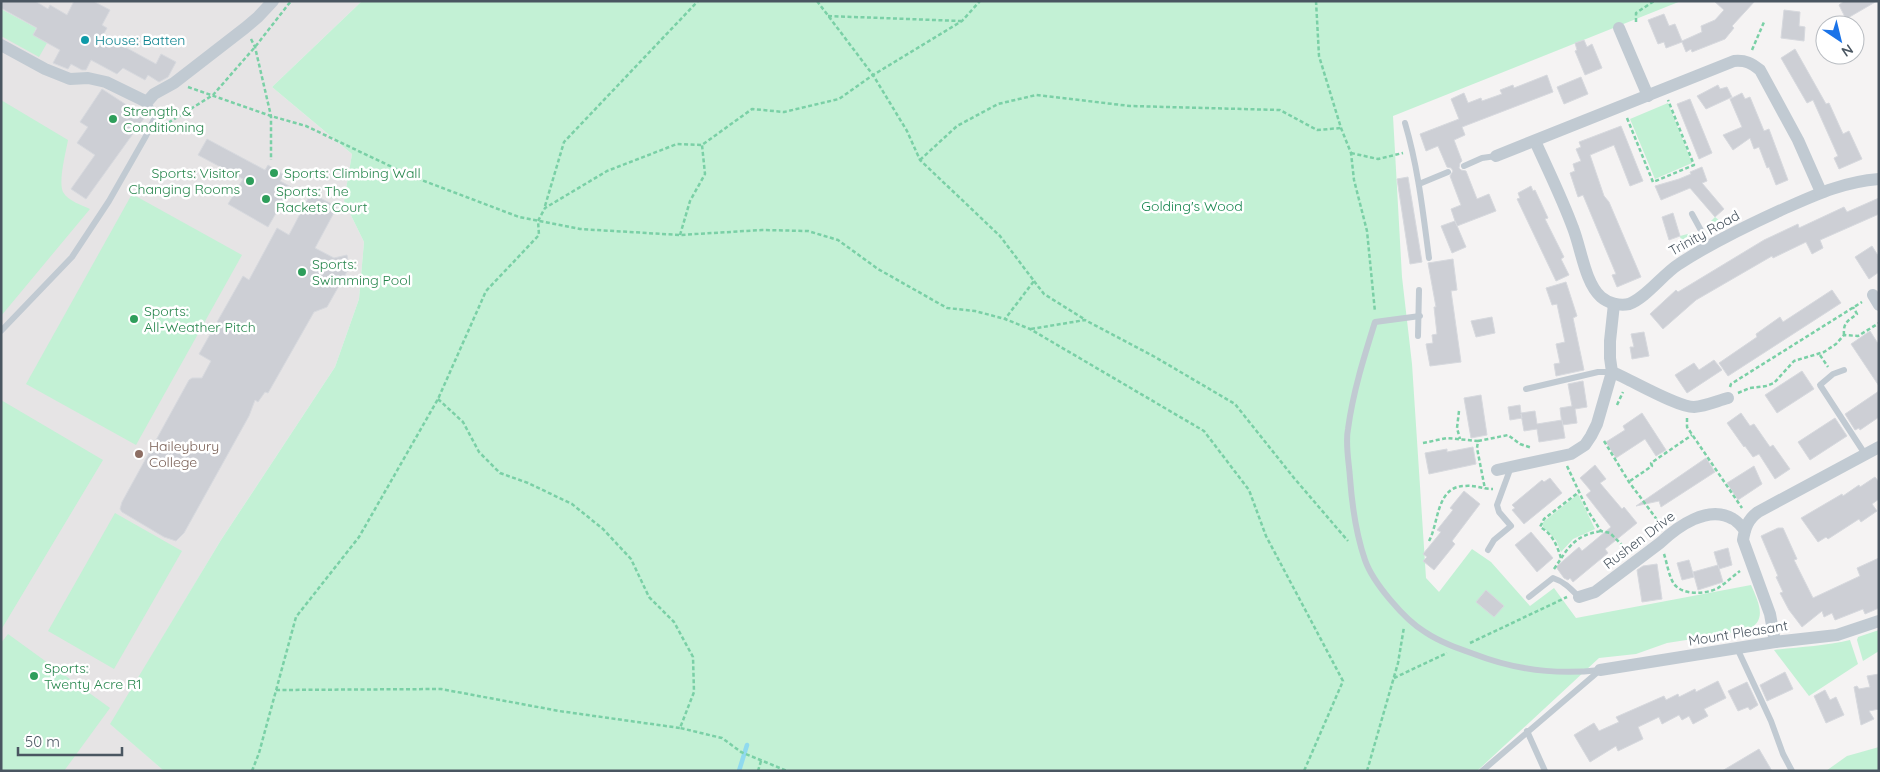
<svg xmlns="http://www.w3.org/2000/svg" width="1880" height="772" viewBox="0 0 1880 772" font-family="Quicksand,sans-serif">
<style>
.education{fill:#e6e4e5}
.green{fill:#c3f1d5}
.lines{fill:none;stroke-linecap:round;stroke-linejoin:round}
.stream{stroke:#90daee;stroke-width:4.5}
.building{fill:#cdcfd5;stroke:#d7d9de}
.path{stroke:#7ad0a6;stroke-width:2.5;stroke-dasharray:4 2.5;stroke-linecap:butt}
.lane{stroke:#c1cad2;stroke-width:6}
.street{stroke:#c1cad2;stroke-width:12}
.culture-dot{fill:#0f9aa8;stroke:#fff;stroke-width:2}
.leisure-dot{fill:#2e9e5b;stroke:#fff;stroke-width:2}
.education-dot{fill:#8d6e63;stroke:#fff;stroke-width:2}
.labels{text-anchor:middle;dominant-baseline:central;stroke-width:5;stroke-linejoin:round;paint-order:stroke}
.culture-label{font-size:14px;fill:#0d838f;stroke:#fff;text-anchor:start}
.leisure-label{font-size:14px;fill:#27864d;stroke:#fff;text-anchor:start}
.park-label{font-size:14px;fill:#17864f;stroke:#fff}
.street-label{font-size:14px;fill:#4a5661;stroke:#fff}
.education-label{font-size:14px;fill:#785e54;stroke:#fff;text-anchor:start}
</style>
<rect width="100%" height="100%" fill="#f5f3f3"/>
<path class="education" d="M1,1H362L272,87L352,154L344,201L364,242L359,299L335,367L221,540L111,724L164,771H1Z"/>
<g class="green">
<path d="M362,1H1681L1393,116L1402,277L1412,364L1426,578L1439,592L1472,549L1491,562L1530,606L1554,588L1576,618L1751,585C1759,603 1769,623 1744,631L1667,643L1636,654L1599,658L1477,771H164L110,724L221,540L335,367L359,299L364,242L344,201L352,154L272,87Z"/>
<path d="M1,9L36,28L33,35L47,43L39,57L1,36Z"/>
<path d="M1,100L68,140C66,152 58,181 63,192C68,201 82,205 90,209L1,316Z"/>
<path d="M1668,103L1692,163L1655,179L1630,119Z"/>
<path d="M132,194L242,255L136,445L26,384Z"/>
<path d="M1715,217L1725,225L1708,234L1705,227Z"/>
<path d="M1695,232L1698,240L1683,250L1680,236Z"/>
<path d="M1,400L103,460L1,630Z"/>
<path d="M1578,494L1595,529L1573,539L1561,552L1556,540L1543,527L1542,523Z"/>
<path d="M115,513L182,551L114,669L48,631Z"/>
<path d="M1879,630V651L1863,661L1857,640L1858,637Z"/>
<path d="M8,634L110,708L64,771H1V643Z"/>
<path d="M1850,640L1858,664L1809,696L1774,650C1799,647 1825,646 1850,640Z"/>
<path d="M1879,747V771H1826L1847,756Z"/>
</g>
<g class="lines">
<path class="stream" d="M739,771L747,745"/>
</g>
<g class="building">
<path d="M1,1H35L48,9L50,5L67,15L74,1H93L110,10L102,25L107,28L103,35L156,64L161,54L176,62L168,77L159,82L148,75L145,80L123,68L117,74L91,60L86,70H82L71,64L68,69L53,63L60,50L33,35L37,28L1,8Z"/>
<path d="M1714,1H1755L1732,26L1734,28L1725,39L1692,52L1691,49L1686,52L1682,42L1666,48L1664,42L1658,44L1648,20L1664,14L1669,26L1675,24L1682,41L1702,32L1701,26L1715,20L1724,10Z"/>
<path d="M1844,1H1877L1846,19L1839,5Z"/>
<path d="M1784,10L1800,12L1799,26L1805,27L1804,41L1781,38Z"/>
<path d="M1584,40L1587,47L1592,44L1602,68L1585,75L1575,51L1577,50L1575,43Z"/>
<path d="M1795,49L1826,104L1829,103L1843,134L1849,131L1862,159L1839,169L1834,158L1838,156L1813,100L1807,103L1781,58Z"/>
<path d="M1547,75L1553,92L1462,127L1465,135L1454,140L1462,161L1460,163L1459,168L1461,170L1466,171L1477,199L1489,194L1496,211L1457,226L1455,221L1466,247L1452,253L1441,226L1455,221L1451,209L1461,205L1450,176L1453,171L1451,168L1447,167L1438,146L1426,151L1420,134L1459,119L1451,99L1464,93L1468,103L1481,98L1482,101L1502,94L1500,90L1513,85L1514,88Z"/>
<path d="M1581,77L1588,94L1564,104L1557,87Z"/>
<path d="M1718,85L1720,89L1727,87L1732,97L1706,109L1697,96Z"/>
<path d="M102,89L145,117L86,199L71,189L95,155L77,143L88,127L80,122Z"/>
<path d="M1742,93L1745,99L1750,97L1764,131L1769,129L1788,180L1776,185L1769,167L1767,168L1759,147L1754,149L1750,138L1733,150L1723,135L1742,127L1730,99Z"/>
<path d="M1690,99L1712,153L1699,159L1677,104Z"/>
<path d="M1621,126L1643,181L1630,186L1614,145L1590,155L1604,196L1609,202L1641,277L1617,287L1612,275L1616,274L1583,195L1578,197L1570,173L1575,171L1573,164L1581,161L1576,149L1581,147L1579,142Z"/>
<path d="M207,139L265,170L268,165L284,175L280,181L291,187L268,227L228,204L243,179L198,155Z"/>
<path d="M1702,167L1707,181L1702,183L1724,209L1715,217L1690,188L1661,200L1655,186L1679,179L1691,174L1690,172Z"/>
<path d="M1408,177L1422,262L1410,264L1397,179Z"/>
<path d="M1531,186L1533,191L1535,190L1548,218L1545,219L1564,257L1561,259L1569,275L1556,281L1517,199L1520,198L1518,193Z"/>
<path d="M311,193L337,207L315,248L334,258L347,255L349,268L327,307L314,312L268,393L265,392L258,402L255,400L249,416L184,533L176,541L164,537L122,512L120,509L122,502L189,380L192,378H202L211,361L199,354L243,276L249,280L277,228L289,235Z"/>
<path d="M1879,198V214L1820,240L1823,248L1812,254L1806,242L1773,258L1772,256L1696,300L1663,329L1650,314L1676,290L1678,292L1764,240L1798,224L1799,228L1844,207L1847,212Z"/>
<path d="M1673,213L1680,236L1669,240L1662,217Z"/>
<path d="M1872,246L1879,257V272L1869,279L1855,257Z"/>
<path d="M1453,259L1457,290L1451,291L1461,362L1430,366L1426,344L1433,343L1432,335L1437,334L1434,307H1436L1428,263Z"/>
<path d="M1566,282L1577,316L1573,318L1584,370L1556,376L1554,364L1560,363L1556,344L1565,342L1557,304L1552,305L1546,288Z"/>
<path d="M1832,290L1841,303L1728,376L1719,363L1757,337L1756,334L1780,317L1783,322Z"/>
<path d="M1492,317L1495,333L1476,337L1471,321Z"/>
<path d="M1870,331L1879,345V386L1851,344Z"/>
<path d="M1644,332L1649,356L1632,359L1630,347H1634L1631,334Z"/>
<path d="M1714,360L1722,370L1687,393L1675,375L1694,363L1699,370Z"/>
<path d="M1802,371L1814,389L1777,413L1765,395Z"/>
<path d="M1583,381L1587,407L1575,409L1577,423L1562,425L1560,408L1572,406L1568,384Z"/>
<path d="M1879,391V417L1860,430L1859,428L1855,430L1845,414Z"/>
<path d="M1481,395L1487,435L1471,438L1464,398Z"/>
<path d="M1520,405L1521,413L1535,411L1537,424L1562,420L1565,438L1539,442L1537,429L1524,431L1521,414L1522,418L1510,420L1508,407Z"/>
<path d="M1642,413L1666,450L1656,456L1645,439L1616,458L1606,442L1625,430L1623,426Z"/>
<path d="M1741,413L1750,426L1754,424L1770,447L1773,445L1790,469L1775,479L1759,454L1753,457L1745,446L1744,447L1727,423Z"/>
<path d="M1835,418L1847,436L1810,460L1798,442Z"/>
<path d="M1473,447L1476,464L1429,474L1425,453L1447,449V452Z"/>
<path d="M1706,458L1715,472L1661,507L1659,501L1636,506Z"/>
<path d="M1595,465L1606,479L1600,483L1622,509L1624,507L1637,523L1605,549L1608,553L1573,582L1570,578L1568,580L1564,578L1556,567L1579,547L1582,551L1611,527L1586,495L1591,491L1580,478Z"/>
<path d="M1754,466L1762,484L1738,500L1727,483Z"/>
<path d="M1875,477L1879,482V499L1872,504L1877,511L1861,522L1859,519L1828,539L1826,537L1818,542L1801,518L1842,494L1843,496L1859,485L1860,487Z"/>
<path d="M1550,478L1562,493L1524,524L1512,510L1515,508L1512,505L1542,480L1544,482Z"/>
<path d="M1464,491L1480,504L1452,541L1455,544L1434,570L1423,561L1427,557L1423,554L1441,532L1437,530L1453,510L1450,508Z"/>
<path d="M1778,528H1783L1797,559L1794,560L1813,598L1860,576L1857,568L1879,558V608L1865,614L1863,609L1835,620L1832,613L1824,617L1822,611L1802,627L1789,610L1780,593L1783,592L1776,577L1778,576L1761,536Z"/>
<path d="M1531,532L1553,558L1537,572L1515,545Z"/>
<path d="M1728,548L1732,565L1719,569L1714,552Z"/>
<path d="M1689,560L1694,577L1682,580L1677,563Z"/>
<path d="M1657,564L1662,599L1642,602L1637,570L1643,566Z"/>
<path d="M1718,565L1723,582L1698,590L1693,572Z"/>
<path d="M1486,590L1504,606L1494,617L1476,602Z"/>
<path d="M1785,672L1793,689L1767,701L1760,685Z"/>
<path d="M1879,674V709L1869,711L1874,719L1861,725L1854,687L1857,686L1859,689L1870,687L1867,676Z"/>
<path d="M1718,681L1726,698L1704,709L1708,716L1693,724L1689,716L1682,720L1679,715L1662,724L1659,717L1638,727L1643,739L1618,751L1616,746L1590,762L1574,735L1594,723L1599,731L1619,722L1616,717L1664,696L1666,700L1678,694L1679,697L1695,689L1696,692Z"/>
<path d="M1747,682L1758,705L1750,710L1748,707L1738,711L1728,691Z"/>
<path d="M1825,690L1830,700L1836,697L1844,715L1826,723L1814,696Z"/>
<path d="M1759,749L1772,771H1722Z"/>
</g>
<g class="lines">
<g class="path">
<path d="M817,1L873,75L907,131L920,160L1000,236L1034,281L1005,319"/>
<path d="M1316,1L1319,56L1341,128L1351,153L1354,180L1367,231L1375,312"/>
<path d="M828,16L961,21"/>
<path d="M1636,22V13L1654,1"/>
<path d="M251,39L255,47L271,116V160"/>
<path d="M1752,50L1764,22"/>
<path d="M188,87L271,116L306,126L411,176L519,217L580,229L680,235L762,230L808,231L838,240L878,269L947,308L975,311L1005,319L1030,329L1204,431L1249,490L1266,536L1343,681L1304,771"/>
<path d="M1627,118L1653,182L1694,165L1668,100"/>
<path d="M163,126L213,95L255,47L291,1"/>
<path d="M1351,153L1378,159L1403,153"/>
<path d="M920,160L957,126L998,104L1036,95L1130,106L1280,110L1317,130L1341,128"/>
<path d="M545,206L564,142L698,1"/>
<path d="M680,235L690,201L705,174L702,145"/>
<path d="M1034,281L1044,294L1084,319"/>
<path d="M1031,329L1085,320L1155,357L1235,404L1294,478L1348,541"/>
<path d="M1844,335C1843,322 1848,321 1857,314L1853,307"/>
<path d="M1820,355L1828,367"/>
<path d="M1730,387L1731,384L1862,302"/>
<path d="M1738,393L1750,388L1766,386L1774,383L1794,361L1824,352L1836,344L1844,335L1858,336L1879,323"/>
<path d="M438,399L463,422L479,452L500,473L528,483L572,504L603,529L631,559L649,597L674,622L693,657L694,692L680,728L722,738L741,752L787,771"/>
<path d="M1617,405L1623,392"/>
<path d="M1459,411L1457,428L1460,439"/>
<path d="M1687,418V427L1742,508"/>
<path d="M1478,441L1508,435L1520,444L1532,448"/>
<path d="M1604,441L1629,482L1661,525"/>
<path d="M1423,443L1447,438L1478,441L1477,448L1485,489"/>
<path d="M1567,466L1588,511L1601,531L1610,533L1629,552"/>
<path d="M1630,481L1652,466L1651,463L1692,435"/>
<path d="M1429,541C1439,523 1436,486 1465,486C1475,485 1483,489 1493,489"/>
<path d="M1664,554C1667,563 1669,577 1674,584C1683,596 1707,594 1718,588C1726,583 1733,576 1740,571"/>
<path d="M1561,558C1557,546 1553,534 1540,527L1544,519L1579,492"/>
<path d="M1554,569C1569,547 1573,536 1601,531"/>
<path d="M1470,643L1567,597"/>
<path d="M1394,678L1447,653"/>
<path d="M276,690L441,689L559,711L680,728"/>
<path d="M252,771L259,753L296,617L359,537L438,399L486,291L539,235L538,221L545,208L607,171L677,144L702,145L752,109L784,112L839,99L873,75L962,21L980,1"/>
<path d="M758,771L761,761"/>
<path d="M1367,771L1398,663L1404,627"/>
</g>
<g class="lane">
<path d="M1405,123C1418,167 1423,212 1429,258"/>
<path d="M1464,166L1482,158L1496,156"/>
<path d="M1419,184L1448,172"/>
<path d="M1692,214L1709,245"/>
<path d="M1420,316L1375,322C1364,357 1353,392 1348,429C1345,444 1349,462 1350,478C1352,505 1356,534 1365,560C1373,583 1405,620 1425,632C1440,642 1457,648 1474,654C1515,670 1557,675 1600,670"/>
<path d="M1,331L72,257L109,201L146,136L156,115L147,102"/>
<path d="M1418,336L1419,290"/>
<path d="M1844,370L1833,374L1820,385L1865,454"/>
<path d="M1526,389L1598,372H1612"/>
<path d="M1488,550L1494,540L1511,526L1499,512L1497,505L1511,467"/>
<path d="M1529,597L1553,578C1565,582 1571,589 1579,597"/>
<path d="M1737,648L1771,721L1783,754L1792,771"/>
<path d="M1527,731L1545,771"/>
<path d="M1482,771L1599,671"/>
</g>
<g class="street">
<path d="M1619,28L1648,96"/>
<path d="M1,45L45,69L70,79L88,78L106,82L147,102L154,94L174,83L245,28L258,17L273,1"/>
<path d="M1535,141C1548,170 1562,198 1573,228C1581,248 1585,283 1601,297C1608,303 1619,306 1629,304C1646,298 1663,274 1679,264C1711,243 1744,227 1779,211C1813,196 1841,182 1879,179"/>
<path d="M1496,156L1734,61C1746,60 1751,63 1760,70L1798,140L1821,192"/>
<path d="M1873,295L1879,305"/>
<path d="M1612,372C1632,380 1677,407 1694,407C1706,406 1717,401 1728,398"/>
<path d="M1497,470L1571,454L1585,445L1591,436L1597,424L1612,372L1610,358V341L1614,304"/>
<path d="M1579,597L1595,592L1660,543C1677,527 1708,504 1733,519C1737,521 1741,526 1745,530"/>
<path d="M1775,642L1770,614L1743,540C1745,528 1748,519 1758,512L1879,447"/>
<path d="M1600,670L1775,642L1837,635L1879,621"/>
</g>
</g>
<circle class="culture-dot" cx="85" cy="40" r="5"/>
<g class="leisure-dot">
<circle cx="113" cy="119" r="5"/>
<circle cx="274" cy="173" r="5"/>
<circle cx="250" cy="181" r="5"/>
<circle cx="266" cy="199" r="5"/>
<circle cx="302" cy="272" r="5"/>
<circle cx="134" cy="319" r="5"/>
<circle cx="34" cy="676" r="5"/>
</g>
<circle class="education-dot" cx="139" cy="454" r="5"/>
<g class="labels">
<g class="culture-label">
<text x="95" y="40">House: Batten</text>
</g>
<g class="leisure-label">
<text x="123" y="111">Strength &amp;<tspan x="123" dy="16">Conditioning</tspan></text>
<text x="240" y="173" text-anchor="end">Sports: Visitor<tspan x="240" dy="16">Changing Rooms</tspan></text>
<text x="284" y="173">Sports: Climbing Wall</text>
<text x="276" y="191">Sports: The<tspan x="276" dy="16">Rackets Court</tspan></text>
<text x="312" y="264">Sports:<tspan x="312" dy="16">Swimming Pool</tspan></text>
<text x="144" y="311">Sports:<tspan x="144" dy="16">All-Weather Pitch</tspan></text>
<text x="44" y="668">Sports:<tspan x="44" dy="16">Twenty Acre R1</tspan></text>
</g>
<g class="park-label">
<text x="1192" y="206">Golding's Wood</text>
</g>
<g class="street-label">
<text transform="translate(1704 233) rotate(-29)">Trinity Road</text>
<text transform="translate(1639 540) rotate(-37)">Rushen Drive</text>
<text transform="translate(1738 633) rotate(-9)">Mount Pleasant</text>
</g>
<g class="education-label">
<text x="149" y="446">Haileybury<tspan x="149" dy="16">College</tspan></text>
</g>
</g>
<rect width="1880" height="772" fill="none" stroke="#4a5661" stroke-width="5"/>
<g transform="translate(1840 40) rotate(145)"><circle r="24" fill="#ffffff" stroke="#b7bbc0"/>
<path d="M0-4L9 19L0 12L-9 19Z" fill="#1a73e8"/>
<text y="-8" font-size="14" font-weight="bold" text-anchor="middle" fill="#4a5661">N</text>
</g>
<path d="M18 747v8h104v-8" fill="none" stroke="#4a5661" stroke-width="2.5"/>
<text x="25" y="747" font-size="15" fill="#4a5661" stroke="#ffffff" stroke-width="4" paint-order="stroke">50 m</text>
</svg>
